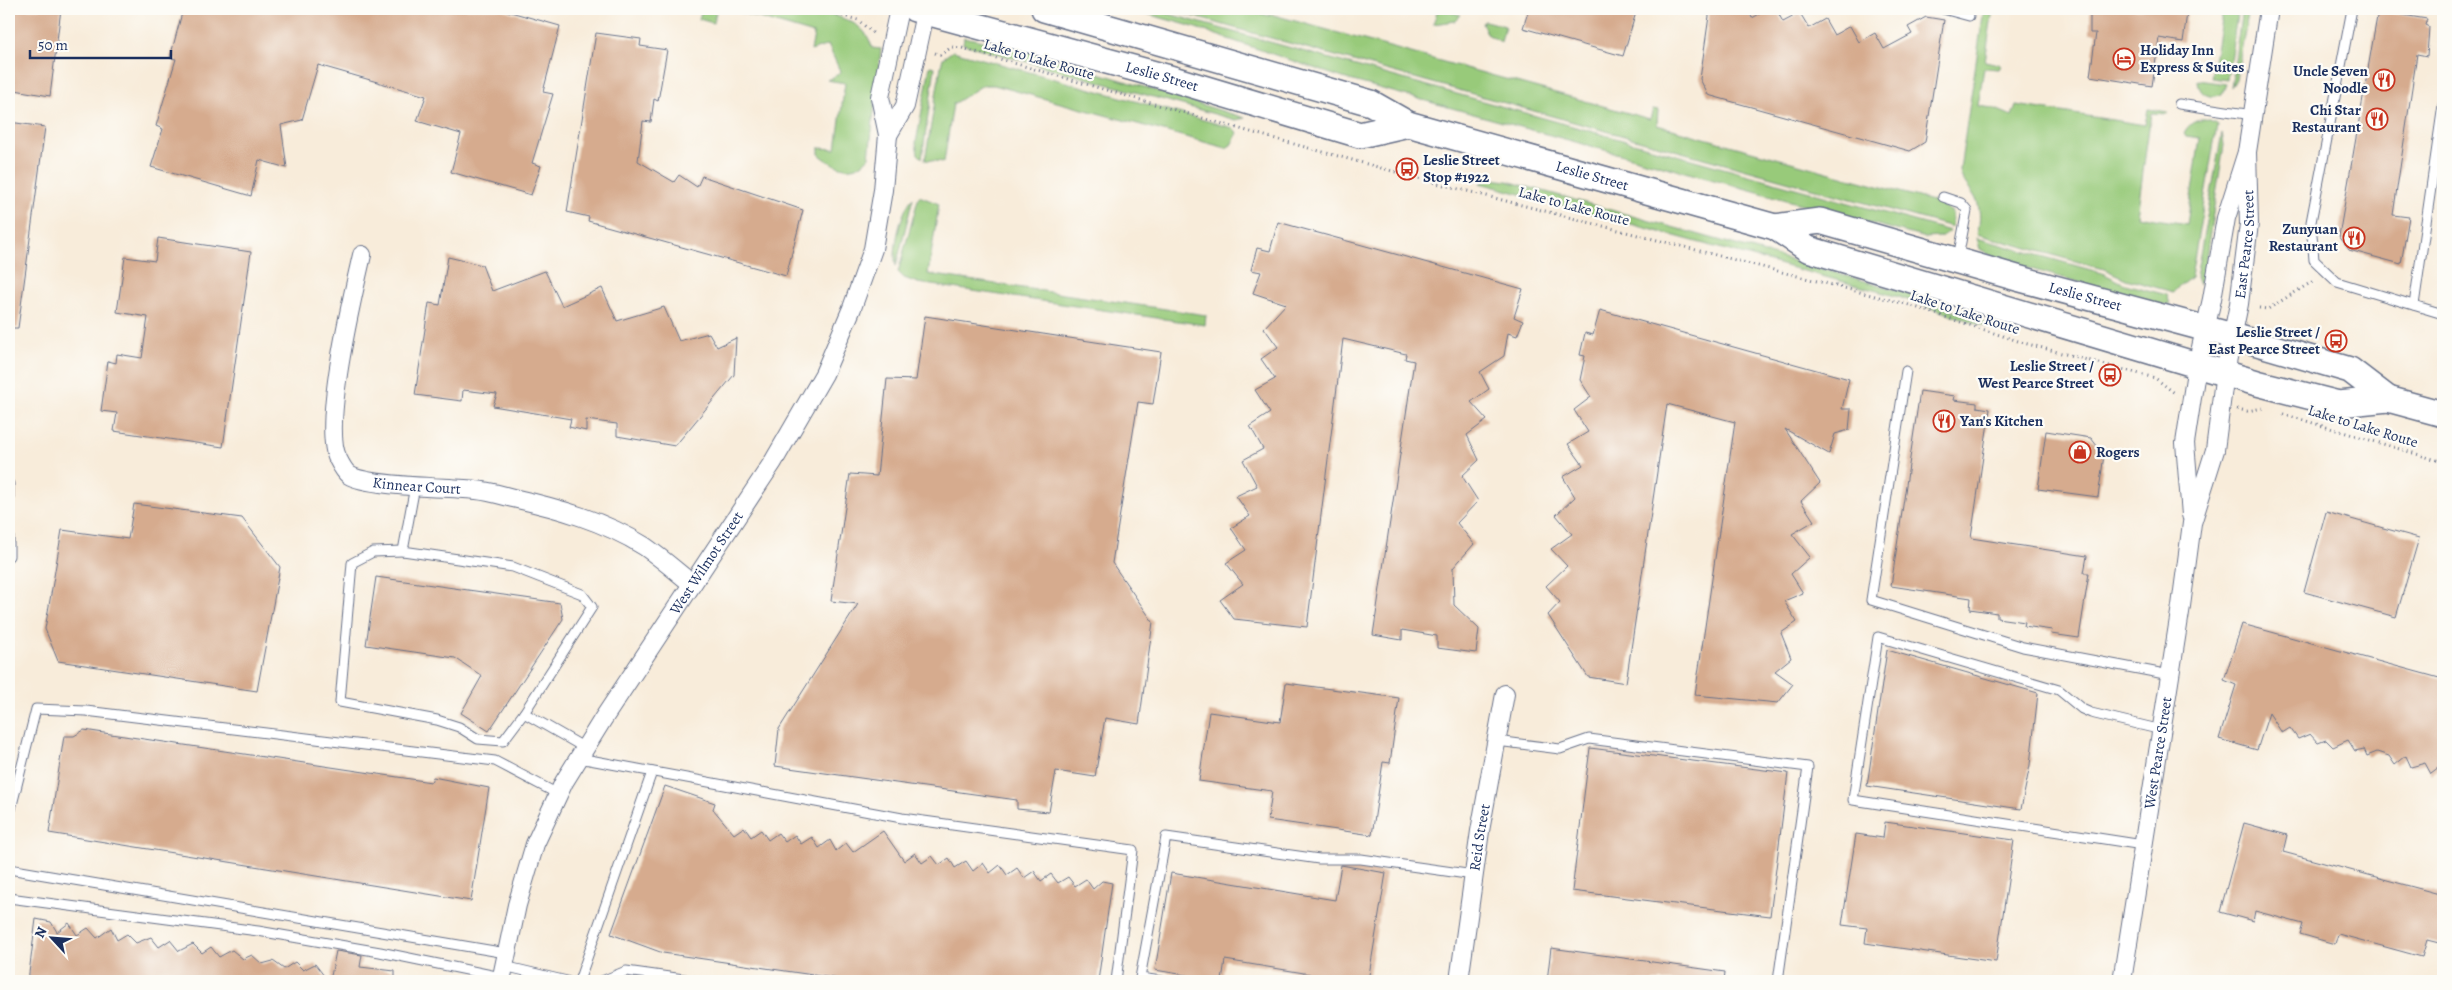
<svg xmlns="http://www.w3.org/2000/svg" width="2452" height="990" viewBox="0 0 2452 990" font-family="Alegreya,serif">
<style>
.green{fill:#98ca7a;stroke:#5a7c6c}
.building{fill:#d6ab8e}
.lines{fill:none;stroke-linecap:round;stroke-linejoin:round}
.service-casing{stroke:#687189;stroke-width:11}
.minor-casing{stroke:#687189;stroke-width:20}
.secondary-casing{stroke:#687189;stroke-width:28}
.path{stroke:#687189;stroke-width:3;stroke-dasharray:1 4;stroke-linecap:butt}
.service{stroke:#fff;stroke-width:9}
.minor{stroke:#fff;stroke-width:18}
.secondary{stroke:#fff;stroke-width:25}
.labels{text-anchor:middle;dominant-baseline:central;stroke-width:4.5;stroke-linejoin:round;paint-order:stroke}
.poi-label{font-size:15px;font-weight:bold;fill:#1b2f5e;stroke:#fdfcf7;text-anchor:end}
.street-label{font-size:15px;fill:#1b2f5e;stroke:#fdfcf7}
</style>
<rect width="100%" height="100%" fill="#fdfcf7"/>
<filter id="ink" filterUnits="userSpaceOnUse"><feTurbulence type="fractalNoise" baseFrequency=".02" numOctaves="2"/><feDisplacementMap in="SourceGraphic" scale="10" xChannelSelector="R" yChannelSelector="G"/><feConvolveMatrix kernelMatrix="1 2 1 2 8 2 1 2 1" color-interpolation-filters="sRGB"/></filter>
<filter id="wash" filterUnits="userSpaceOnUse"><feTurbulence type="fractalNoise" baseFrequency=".0096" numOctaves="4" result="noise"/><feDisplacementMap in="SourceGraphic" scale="20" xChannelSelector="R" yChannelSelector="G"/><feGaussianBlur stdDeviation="1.12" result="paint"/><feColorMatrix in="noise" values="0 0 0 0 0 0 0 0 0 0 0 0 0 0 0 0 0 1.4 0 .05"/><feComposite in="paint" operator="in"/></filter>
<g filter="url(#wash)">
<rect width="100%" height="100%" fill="#f8ecda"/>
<g class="green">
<path d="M702,9H717L713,23L699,19Z"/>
<path d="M728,9H790L814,16L817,10C840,18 866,21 872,48L881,49L869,157C854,176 835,168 819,154V148L836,149L845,83L827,80L841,73L828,45L811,51L814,34Z"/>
<path d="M1129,9H1151L1950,231L1941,237L1925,238L1346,79L1187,25Z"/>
<path d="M1166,9H1243L1270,16V14L1650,119L1653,109L1658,110L1657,125L1936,202L1952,212V227Z"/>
<path d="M1438,9H1440L1461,15L1455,21L1433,24Z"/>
<path d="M1984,9H1993L1985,61L1999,64L2001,66L1999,69L1984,68L1978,106L1993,108L2012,116L2016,105L2145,125L2148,109L2168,112L2167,114L2151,113L2137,216L2187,224L2200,138L2186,136L2184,133C2191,119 2205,116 2217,125L2191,277L2173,292L2126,279L2104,269L1977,234C1981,221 1981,205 1973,194C1968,185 1960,180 1960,169Z"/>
<path d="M2223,9H2238L2227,80L2211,78Z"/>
<path d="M2242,9H2249L2236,79L2231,88Z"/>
<path d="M1485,21L1505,26L1501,42L1487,34L1482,23Z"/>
<path d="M964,37L1024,50L1245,118L1236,120L963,44Z"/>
<path d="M953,51L1233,128L1238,133L1231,145L1226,148L994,85H983L953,104L944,162L925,160L941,66L943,58Z"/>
<path d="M930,66L935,67L922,158L918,154L916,143Z"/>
<path d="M2198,80L2226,84L2222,94C2210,100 2198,94 2198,80Z"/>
<path d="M2222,133L2224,145L2204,270L2199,285L2196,277Z"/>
<path d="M1491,179L1507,181L1901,291L2001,329L1999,331L1899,297L1480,183Z"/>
<path d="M919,196L939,204L928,274L1206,315L1205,325L918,283L904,278L898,272Z"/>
<path d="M913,198L896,266C892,251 901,209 913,198Z"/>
<path d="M1977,238L2102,273L2125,284L2167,295L2170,304L2162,305L1998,260L1980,249Z"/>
</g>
<g id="blocks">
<g class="building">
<path d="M9,9H61L50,96L9,89Z"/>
<path d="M183,9H500L560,26L543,92L553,94L532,163L541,166L531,195L451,172L461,134L417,121L426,96L318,65L302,120L281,125L287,168L259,160L251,196L151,167L163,129L156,126L176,59L170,58Z"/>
<path d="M1529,9H1637L1623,56L1523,28Z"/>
<path d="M1710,9H1748L1752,18L1769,9H1776L1783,22L1800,13L1809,28L1825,19L1834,35L1850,26L1859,42L1875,33L1884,49L1912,34L1908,27L1926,17L1944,20L1925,142L1910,151L1708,95L1700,79Z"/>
<path d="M2090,9H2156L2187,13L2183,42L2159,38L2152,86L2090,76L2096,33H2090Z"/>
<path d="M2378,11L2427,19L2425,25L2429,27L2427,56L2417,54L2393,215L2409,217L2401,264L2349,250L2339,236Z"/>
<path d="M596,33L641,39L640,46L667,50L658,101L654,99L651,122L643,121L638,161L674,182L679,175L697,187L702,176L803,210L786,276L588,221L589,217L567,212Z"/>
<path d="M9,122L45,127L18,328H9Z"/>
<path d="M1278,222L1523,289L1514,317L1523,321L1517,336L1508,333L1504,356L1480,372L1489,389L1471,402L1487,420L1467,435L1479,460L1462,476L1478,501L1457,523L1474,544L1453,568L1454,605L1479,629L1476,653L1437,648V636L1402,630V640L1373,635L1414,361L1405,359L1406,354L1343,339L1307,627L1234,619L1220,600L1243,584L1226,563L1246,550L1231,528L1250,516L1236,496L1257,486L1243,460L1263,449L1250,426L1270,413L1255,390L1275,379L1261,359L1278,347L1264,328L1286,304L1253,293L1261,272L1251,270L1257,248L1270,251Z"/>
<path d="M158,238L251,252L223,447L114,431L117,413L101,411L108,361L116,363L117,354L142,358L148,317L117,312L125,257L155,261Z"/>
<path d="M448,257L482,265L492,291L545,271L562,306L602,288L617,321L664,307L679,341L709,333L717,347L736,338L734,375L675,446L617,436V424L586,420V431L569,427L571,419L493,406L497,394L463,390L462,401L415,395L429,303L440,305Z"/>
<path d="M1600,310L1849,379L1842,409H1851L1849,430L1835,434L1829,454L1785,429L1820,483L1801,501L1814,521L1792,534L1810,557L1791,574L1803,593L1784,601L1797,622L1781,633L1791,658L1775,671L1793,684L1778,703L1695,695L1735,422L1667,404L1626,683L1588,677L1548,615L1560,602L1546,586L1567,566L1551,549L1572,534L1556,515L1575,497L1563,477L1583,465L1568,444L1588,432L1574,410L1591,397L1580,380L1585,356L1580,355L1585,333L1593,335Z"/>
<path d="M925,316L1161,352L1153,404L1138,402L1112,563L1153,622L1139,724L1105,718L1095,777L1056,771L1049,812L1017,809V800L775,766L779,729L858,604L831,601L850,474L877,476L887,379L916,380Z"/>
<path d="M1920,391L1955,396L1954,400L1977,403V407L1990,409L1971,538L2087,556L2084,573H2089L2079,638L2051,634L2052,630L2024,626L2025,622L1997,618V613L1970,609L1971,598L1891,586Z"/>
<path d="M2046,431L2091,438L2104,455L2098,497L2038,489Z"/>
<path d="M134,504L242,518L280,567L257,691L58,661L45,629L62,530L128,539Z"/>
<path d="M2326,512L2419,538L2396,617L2304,592Z"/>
<path d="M376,577L560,603L563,619L489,731L461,713L482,676L455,658L366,645Z"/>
<path d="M2242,624L2443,679V765L2431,774L2425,763L2411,767L2406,756L2395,765L2389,756L2377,752L2367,756L2364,749L2355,751L2348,740L2333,747L2326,740L2318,743L2310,734L2298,739L2290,728L2282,733L2269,713L2257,750L2219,739L2236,685L2224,680Z"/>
<path d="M1887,650L2038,693L2030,765L2021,809L1867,786Z"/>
<path d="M1286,683L1399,698L1390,763L1383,762L1372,835L1268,820L1272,791L1199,781L1209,712L1280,722Z"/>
<path d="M84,730L431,782L433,777L489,788L471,901L49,833L64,736H74Z"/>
<path d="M1590,748L1788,773L1770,916L1572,891Z"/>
<path d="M665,786L715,803L713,809L734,834L744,827L751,837L761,830L768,840L778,833L785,842L795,835L801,844L812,837L819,848L830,840L836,851L846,843L853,852L883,831L904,861L915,853L922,863L932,856L939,865L949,858L955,868L966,861L973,871L983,863L990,873L1000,865L1007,875L1017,868L1024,878L1034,871L1041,881L1051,874L1058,883L1068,877L1075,886L1086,879L1093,889L1102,881L1112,883L1098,981H854L663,953L611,934Z"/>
<path d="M1885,822L2014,840L1996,962L1865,943L1867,928L1842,925L1856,834L1883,838Z"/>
<path d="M2244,823L2287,835L2283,852L2443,895V944L2427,940L2422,957L2338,934L2335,944L2300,934L2303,924L2255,911L2253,921L2220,912Z"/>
<path d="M1341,865L1386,873L1368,981H1309L1310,974L1225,960L1222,981L1155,970L1171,873L1335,900Z"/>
<path d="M36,919L51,922L57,932L69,923L77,935L88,928L97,938L111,928L117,940L127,934L136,943L151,937L159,947L170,940L179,951L193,944L202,953L211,947L219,957L232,950L243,959L252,955L262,964L273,961L284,969L295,962L303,970L315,964L328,981H28Z"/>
<path d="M1551,948L1725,972L1724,981H1547Z"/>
<path d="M336,951L362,955L360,967L395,971V981H330Z"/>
</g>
</g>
</g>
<g filter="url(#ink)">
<use href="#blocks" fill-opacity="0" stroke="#687189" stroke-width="1"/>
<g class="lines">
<g class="service-casing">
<g id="service">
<path d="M1943,9L1969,16"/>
<path d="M2352,9L2311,222L2314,260L2337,282L2443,314"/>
<path d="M2179,104L2253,115"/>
<path d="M1943,197L1961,203L1967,210L1958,258"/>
<path d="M2414,305L2443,105"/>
<path d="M1906,371L1871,600L2023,647L2170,675"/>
<path d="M9,484V556"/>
<path d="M415,486L403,551L513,567L582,594L592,607L524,713L585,748"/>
<path d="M403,551L373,552L352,563L340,702L437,720L459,727L478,739L503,741L524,713"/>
<path d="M1497,741L1560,749L1589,739L1808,767L1778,981"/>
<path d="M579,758L902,818L1133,850L1116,981"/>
<path d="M9,817L36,709L86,711L495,761L558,794"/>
<path d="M2143,845L1853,800L1878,637L2059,690L2082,709L2091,713L2162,730"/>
<path d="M9,869L506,953"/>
<path d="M9,898L258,931L380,952L501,977"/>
<path d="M504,966L567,981"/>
<path d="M579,981L652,772"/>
<path d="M602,981L626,971L698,981"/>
<path d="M1162,981L1140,978L1166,837L1319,859H1361L1474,875"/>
</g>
</g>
<g class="minor-casing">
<g id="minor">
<path d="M888,135L905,106L926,9"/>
<path id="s1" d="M362,255C353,294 321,427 338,459C340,463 345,472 349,475C367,487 451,487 476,490C488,491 501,495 513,498C558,508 604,521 644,546C660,557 676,571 691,583"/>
<path d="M2191,515L2185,443L2197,365L2212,299L2226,218L2247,152L2269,9"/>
<path id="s2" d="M501,981L517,905L535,844L564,782L603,719L773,462L824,374L852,308L873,249L883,190L888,135L880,97L899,9"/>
<path id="s3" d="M1459,981L1480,831L1505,694"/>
<path id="s4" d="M2122,981L2181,606L2192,523L2215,450L2225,372L2239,304L2249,224L2247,152"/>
</g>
</g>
<g class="secondary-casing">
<g id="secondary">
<path id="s5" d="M915,9L1166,77L1360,135L1408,124"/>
<path id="s6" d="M1044,9L1371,103L1408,124L1775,227L1808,249L2257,383L2339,404L2388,399L2443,414"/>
<path id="s7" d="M1775,227L1820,221L2017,278L2233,336L2350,370L2388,399"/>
</g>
</g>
<g class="path">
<path d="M818,9L858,20L875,35"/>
<path d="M935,53L940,55L952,47L962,48L1247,131L1432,182L1906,304L2024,343L2155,378L2176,394"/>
<path d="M2259,308L2268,309L2315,280"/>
<path d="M2237,409L2247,411L2263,408"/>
<path d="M2283,414L2443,462"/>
</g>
<use href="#service" class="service"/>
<use href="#minor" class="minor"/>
<use href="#secondary" class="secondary"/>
</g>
</g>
<defs>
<g id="hotel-ring" transform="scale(1.125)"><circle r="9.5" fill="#fdfcf7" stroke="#c8321e" stroke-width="1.5"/><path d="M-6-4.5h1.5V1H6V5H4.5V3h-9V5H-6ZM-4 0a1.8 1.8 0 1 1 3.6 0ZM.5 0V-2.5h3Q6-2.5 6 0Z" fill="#c8321e"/></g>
<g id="restaurant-ring" transform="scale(1.125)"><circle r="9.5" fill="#fdfcf7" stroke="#c8321e" stroke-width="1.5"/><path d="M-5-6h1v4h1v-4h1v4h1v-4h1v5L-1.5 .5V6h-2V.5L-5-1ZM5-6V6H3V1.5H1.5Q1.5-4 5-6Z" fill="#c8321e"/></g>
<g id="bus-ring" transform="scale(1.125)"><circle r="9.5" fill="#fdfcf7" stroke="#c8321e" stroke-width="1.5"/><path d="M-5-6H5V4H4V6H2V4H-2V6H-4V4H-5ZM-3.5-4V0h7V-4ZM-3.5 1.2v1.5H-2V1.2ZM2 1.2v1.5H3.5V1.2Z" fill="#c8321e"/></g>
<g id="shop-ring" transform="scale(1.125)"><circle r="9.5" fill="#fdfcf7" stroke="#c8321e" stroke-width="1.5"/><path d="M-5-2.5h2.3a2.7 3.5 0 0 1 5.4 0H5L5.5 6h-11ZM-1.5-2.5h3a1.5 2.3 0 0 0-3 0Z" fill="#c8321e"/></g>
</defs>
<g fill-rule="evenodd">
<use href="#hotel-ring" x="2124" y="59"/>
<use href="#restaurant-ring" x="2384" y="80"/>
<use href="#restaurant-ring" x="2377" y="119"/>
<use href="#bus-ring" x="1407" y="169"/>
<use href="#restaurant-ring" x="2354" y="238"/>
<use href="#bus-ring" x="2336" y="341"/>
<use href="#bus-ring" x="2110" y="375"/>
<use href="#restaurant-ring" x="1944" y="421"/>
<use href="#shop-ring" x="2080" y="452"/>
</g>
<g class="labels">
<g class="poi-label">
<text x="2140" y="50" text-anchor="start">Holiday Inn<tspan x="2140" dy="17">Express &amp; Suites</tspan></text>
<text x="2368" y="71">Uncle Seven<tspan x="2368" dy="17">Noodle</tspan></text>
<text x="2361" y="110">Chi Star<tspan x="2361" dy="17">Restaurant</tspan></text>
<text x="1423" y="160" text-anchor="start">Leslie Street<tspan x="1423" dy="17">Stop #1922</tspan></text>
<text x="2338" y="229">Zunyuan<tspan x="2338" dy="17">Restaurant</tspan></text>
<text x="2320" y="332">Leslie Street /<tspan x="2320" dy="17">East Pearce Street</tspan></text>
<text x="2094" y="366">Leslie Street /<tspan x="2094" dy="17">West Pearce Street</tspan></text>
<text x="1960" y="421" text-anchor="start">Yan's Kitchen</text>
<text x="2096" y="452" text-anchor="start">Rogers</text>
</g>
<g class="street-label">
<text transform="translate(1039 59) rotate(16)">Lake to Lake Route</text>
<text stroke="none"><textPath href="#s5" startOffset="256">Leslie Street</textPath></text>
<text stroke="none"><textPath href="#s6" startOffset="574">Leslie Street</textPath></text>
<text transform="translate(1574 206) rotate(15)">Lake to Lake Route</text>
<text stroke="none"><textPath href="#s4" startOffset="748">East Pearce Street</textPath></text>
<text stroke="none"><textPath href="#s7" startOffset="321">Leslie Street</textPath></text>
<text transform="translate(1965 312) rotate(18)">Lake to Lake Route</text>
<text transform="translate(2363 426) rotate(17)">Lake to Lake Route</text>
<text stroke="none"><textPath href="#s1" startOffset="296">Kinnear Court</textPath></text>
<text stroke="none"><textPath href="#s2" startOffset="471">West Wilmot Street</textPath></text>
<text stroke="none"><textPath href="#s4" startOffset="231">West Pearce Street</textPath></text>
<text stroke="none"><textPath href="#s3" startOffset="145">Reid Street</textPath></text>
</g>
</g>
<rect width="2452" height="990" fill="none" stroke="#fdfcf7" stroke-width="30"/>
<g transform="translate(52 938) rotate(296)" stroke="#fdfcf7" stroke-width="4" paint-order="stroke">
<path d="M0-4L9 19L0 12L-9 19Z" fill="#1b2f5e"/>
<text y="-8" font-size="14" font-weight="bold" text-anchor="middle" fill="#1b2f5e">N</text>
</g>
<path d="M30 50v8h141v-8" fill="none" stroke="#1b2f5e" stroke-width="2.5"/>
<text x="38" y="50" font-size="15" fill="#1b2f5e" stroke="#fdfcf7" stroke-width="4" paint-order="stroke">50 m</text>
</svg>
